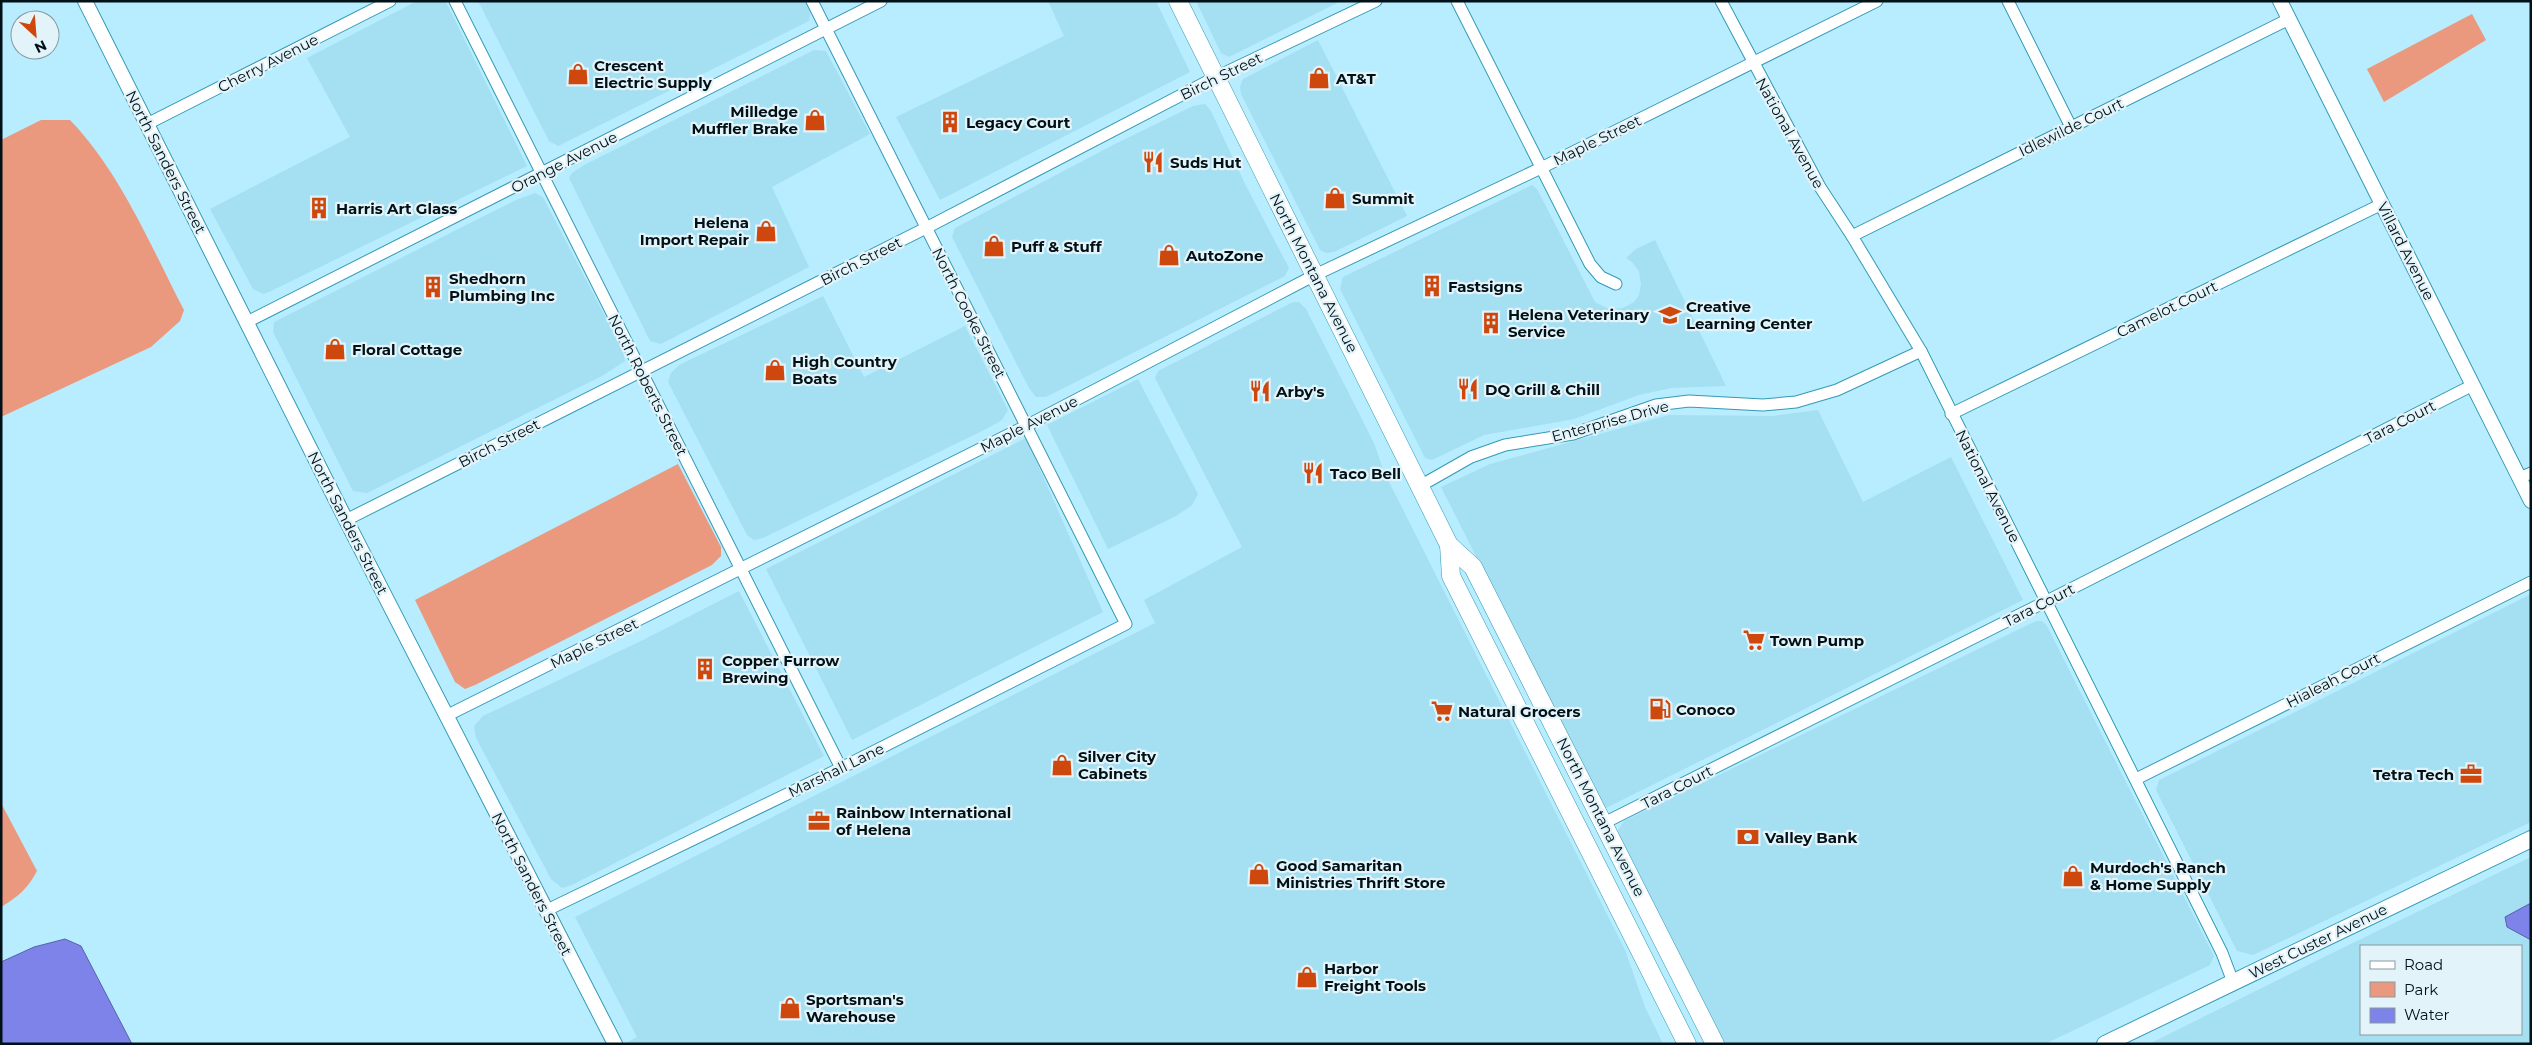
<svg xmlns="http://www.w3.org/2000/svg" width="2532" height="1045" viewBox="0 0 2532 1045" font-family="Montserrat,sans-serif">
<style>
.built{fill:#a4dff2;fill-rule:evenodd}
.green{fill:#ea997f}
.water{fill:#7e83e9;stroke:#5861aa}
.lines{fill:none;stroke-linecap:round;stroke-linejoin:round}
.minor-casing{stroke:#349ab5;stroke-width:13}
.tertiary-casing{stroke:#349ab5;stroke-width:16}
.secondary-casing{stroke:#349ab5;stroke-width:18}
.primary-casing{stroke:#349ab5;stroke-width:19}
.minor{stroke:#fff;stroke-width:11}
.tertiary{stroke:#fff;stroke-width:14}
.secondary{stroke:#fff;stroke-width:16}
.primary{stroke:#fff;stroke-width:18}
.labels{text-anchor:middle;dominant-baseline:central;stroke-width:4.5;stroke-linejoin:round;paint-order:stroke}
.street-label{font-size:15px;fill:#001117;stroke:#e2f3f9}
.poi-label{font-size:15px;font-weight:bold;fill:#001117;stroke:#e2f3f9;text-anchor:start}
</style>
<rect width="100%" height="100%" fill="#b7edfe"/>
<g class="built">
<path d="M417,1H444L447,4L527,166L269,292L263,294L253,289L210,209L350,137L307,58Z"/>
<path d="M478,1H807L811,9L809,21L558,146L549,141Z"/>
<path d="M1048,1H1156L1190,72L940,200L896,117L1064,36Z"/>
<path d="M1196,1H1341L1229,57L1221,53Z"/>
<path d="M1318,40L1407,216L1334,252L1326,253L1320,250L1241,94L1240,87L1243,79Z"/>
<path d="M814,50L826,51L870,134L772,187L809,267L661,344L650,341L569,178L572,173L584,165Z"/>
<path d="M1205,104L1211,111L1246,186L1289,268L1285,276L1046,397H1036L1029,388L952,237L955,228L1115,144L1193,106Z"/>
<path d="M1532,185L1537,189L1595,302L1609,309L1623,308L1634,302L1639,295L1641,285L1639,271L1632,262L1626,258L1636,249L1655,240L1726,386L1671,388L1639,395L1574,419L1484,435L1432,460L1425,458L1340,289L1343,277Z"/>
<path d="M535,193L543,197L622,349L625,361L602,376L367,493L353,491L273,332L274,322L516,200Z"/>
<path d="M823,296L864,377L965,326L1008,410L1002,420L988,428L763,538L754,540L747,535L668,382L671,373L679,365Z"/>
<path d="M1293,302H1299L1306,309L1374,443L1384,472L1625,950L1645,1007L1663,1044H624L637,1037L575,917L1155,623L1144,600L1242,547L1155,378L1158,371Z"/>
<path d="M1138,379L1198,494L1192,505L1176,516L1108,549L1047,425Z"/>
<path d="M1818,410L1863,502L1951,457L2023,600L1604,809L1441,487L1490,464L1669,415L1773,416Z"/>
<path d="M1026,438L1103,612L852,740L766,569Z"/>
<path d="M739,591L824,756L572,885L562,888L551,879L476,738L474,726L483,716L641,641Z"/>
<path d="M2531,594V822L2253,955L2237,951L2156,790L2159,780Z"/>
<path d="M2036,621H2042L2047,626L2214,956L2210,965L2045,1044H1724L1620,838L1618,830L1624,821Z"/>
<path d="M2531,857V1044H2149L2330,954ZM2361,946H2521V1034H2361Z"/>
</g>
<g class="green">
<path d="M2472,14L2486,40L2384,102L2367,69Z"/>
<path d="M41,120H70C121,173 150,245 184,310L180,321L151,347L1,417V140Z"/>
<path d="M678,464L721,547V556L712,565L475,685L465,689L455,682L415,600Z"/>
<path d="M1,803L37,871C28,888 18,897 1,907Z"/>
</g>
<g class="water">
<path d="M2531,903V940L2507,927L2505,917Z"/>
<path d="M65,939L81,946L132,1044H1V962L34,947Z"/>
</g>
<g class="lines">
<g class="minor-casing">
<g id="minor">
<path d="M455,1L841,768"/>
<path d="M1457,1L1590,264L1601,277L1616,284"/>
<path d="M1721,1L1820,187L1852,236L1921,351L2222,953L2233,982"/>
<path d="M2008,1L2071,127"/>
<path d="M147,124L390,1"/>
<path d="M1852,236L2289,19"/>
<path d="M247,322L881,1"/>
<path d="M1951,414L2382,204"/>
<path d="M2519,478L2531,473"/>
<path d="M1420,486L1471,457L1505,445L1573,434L1656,405L1689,401L1763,405L1796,402L1837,390L1921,351"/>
<path d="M346,520L926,228L1216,77L1376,1"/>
<path d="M446,716L1026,426L1315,275L1541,168L1877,1"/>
<path d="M2136,779L2531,582"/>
<path d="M1604,823L2047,601L2473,385"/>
<path d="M545,911L841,768L1126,624L812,1"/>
</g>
</g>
<g class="tertiary-casing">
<g id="tertiary">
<path d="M85,1L346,520L615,1044"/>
<path d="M2280,1L2531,501"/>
</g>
</g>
<g class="secondary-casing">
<path id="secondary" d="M2105,1044L2531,839"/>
</g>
<g class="primary-casing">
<g id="primary">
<path d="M1178,1L1449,545L1473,567L1715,1044"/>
<path d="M1449,545L1451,576L1687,1044"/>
</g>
</g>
<use href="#minor" class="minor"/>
<use href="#tertiary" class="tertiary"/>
<use href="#secondary" class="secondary"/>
<use href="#primary" class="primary"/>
</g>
<defs>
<g id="shop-bare" transform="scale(1.725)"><path d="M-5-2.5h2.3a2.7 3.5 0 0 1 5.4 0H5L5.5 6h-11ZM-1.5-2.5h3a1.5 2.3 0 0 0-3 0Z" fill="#ce480d" stroke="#e2f3f9" stroke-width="2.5" paint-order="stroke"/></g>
<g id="building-bare" transform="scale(1.725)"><path d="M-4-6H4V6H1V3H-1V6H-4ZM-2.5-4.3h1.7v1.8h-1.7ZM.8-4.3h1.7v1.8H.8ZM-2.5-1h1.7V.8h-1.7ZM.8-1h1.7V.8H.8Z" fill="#ce480d" stroke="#e2f3f9" stroke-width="2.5" paint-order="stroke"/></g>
<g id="restaurant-bare" transform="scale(1.725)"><path d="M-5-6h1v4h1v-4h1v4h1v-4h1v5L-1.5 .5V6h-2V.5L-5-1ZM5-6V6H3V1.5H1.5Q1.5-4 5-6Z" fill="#ce480d" stroke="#e2f3f9" stroke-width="2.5" paint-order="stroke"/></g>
<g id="school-bare" transform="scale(1.725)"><path d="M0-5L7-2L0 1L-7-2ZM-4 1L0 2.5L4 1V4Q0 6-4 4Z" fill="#ce480d" stroke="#e2f3f9" stroke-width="2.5" paint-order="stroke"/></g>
<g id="supermarket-bare" transform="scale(1.725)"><path d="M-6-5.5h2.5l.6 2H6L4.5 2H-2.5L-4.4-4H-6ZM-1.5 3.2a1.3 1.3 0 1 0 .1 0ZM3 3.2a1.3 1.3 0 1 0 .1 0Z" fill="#ce480d" stroke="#e2f3f9" stroke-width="2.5" paint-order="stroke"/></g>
<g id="fuel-bare" transform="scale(1.725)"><path d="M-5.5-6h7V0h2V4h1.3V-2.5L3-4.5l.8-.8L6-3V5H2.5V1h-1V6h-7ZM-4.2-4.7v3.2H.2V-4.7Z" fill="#ce480d" stroke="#e2f3f9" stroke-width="2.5" paint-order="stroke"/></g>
<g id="office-bare" transform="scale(1.725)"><path d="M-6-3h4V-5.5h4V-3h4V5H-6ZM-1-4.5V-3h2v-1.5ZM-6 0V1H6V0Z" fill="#ce480d" stroke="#e2f3f9" stroke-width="2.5" paint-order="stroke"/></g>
<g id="bank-bare" transform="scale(1.725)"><path d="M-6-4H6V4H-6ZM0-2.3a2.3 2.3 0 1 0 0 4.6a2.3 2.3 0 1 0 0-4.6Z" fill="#ce480d" stroke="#e2f3f9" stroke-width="2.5" paint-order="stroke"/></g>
</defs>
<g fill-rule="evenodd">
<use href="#shop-bare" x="578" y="74"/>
<use href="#shop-bare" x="1319" y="78"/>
<use href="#shop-bare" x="815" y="120"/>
<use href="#building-bare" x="950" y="122"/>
<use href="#restaurant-bare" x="1153" y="162"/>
<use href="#shop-bare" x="1335" y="198"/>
<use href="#building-bare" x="319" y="208"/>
<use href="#shop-bare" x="766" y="231"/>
<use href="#shop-bare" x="994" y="246"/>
<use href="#shop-bare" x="1169" y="255"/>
<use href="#building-bare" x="1432" y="286"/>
<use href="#building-bare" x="433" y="287"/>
<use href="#school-bare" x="1670" y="315"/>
<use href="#building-bare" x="1491" y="323"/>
<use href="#shop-bare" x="335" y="349"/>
<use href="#shop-bare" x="775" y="370"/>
<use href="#restaurant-bare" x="1468" y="389"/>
<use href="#restaurant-bare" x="1260" y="391"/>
<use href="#restaurant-bare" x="1313" y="473"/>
<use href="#supermarket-bare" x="1754" y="640"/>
<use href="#building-bare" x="705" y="669"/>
<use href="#fuel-bare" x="1660" y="709"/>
<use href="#supermarket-bare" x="1442" y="711"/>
<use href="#shop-bare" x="1062" y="765"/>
<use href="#office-bare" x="2471" y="774"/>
<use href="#office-bare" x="819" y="821"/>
<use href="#bank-bare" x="1748" y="837"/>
<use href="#shop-bare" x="1259" y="874"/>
<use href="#shop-bare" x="2073" y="876"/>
<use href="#shop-bare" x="1307" y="977"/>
<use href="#shop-bare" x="790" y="1008"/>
</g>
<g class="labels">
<g class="street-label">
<text transform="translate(268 63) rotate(-27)">Cherry Avenue</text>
<text transform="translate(1221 76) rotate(-26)">Birch Street</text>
<text transform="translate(2071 127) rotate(-26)">Idlewilde Court</text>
<text transform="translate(1790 133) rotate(61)">National Avenue</text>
<text transform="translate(1597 140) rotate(-26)">Maple Street</text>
<text transform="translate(166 162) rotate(63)">North Sanders Street</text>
<text transform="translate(564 162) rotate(-27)">Orange Avenue</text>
<text transform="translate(2406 251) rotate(63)">Villard Avenue</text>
<text transform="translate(861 261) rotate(-27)">Birch Street</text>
<text transform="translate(1314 273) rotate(63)">North Montana Avenue</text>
<text transform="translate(2167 309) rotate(-26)">Camelot Court</text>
<text transform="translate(969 313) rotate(63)">North Cooke Street</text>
<text transform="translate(648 385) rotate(63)">North Roberts Street</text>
<text transform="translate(1610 421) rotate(-15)">Enterprise Drive</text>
<text transform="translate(2400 422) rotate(-27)">Tara Court</text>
<text transform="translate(1029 424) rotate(-27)">Maple Avenue</text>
<text transform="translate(499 443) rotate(-27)">Birch Street</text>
<text transform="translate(1988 486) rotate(63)">National Avenue</text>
<text transform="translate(348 523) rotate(63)">North Sanders Street</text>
<text transform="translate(2039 605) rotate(-27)">Tara Court</text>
<text transform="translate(594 643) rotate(-26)">Maple Street</text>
<text transform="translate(2333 680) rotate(-27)">Hialeah Court</text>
<text transform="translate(836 770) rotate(-26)">Marshall Lane</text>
<text transform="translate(1677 787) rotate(-27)">Tara Court</text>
<text transform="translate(1601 817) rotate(63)">North Montana Avenue</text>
<text transform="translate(532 884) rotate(63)">North Sanders Street</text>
<text transform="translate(2318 941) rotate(-26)">West Custer Avenue</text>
</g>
<g class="poi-label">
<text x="594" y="65">Crescent<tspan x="594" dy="17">Electric Supply</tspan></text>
<text x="1336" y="78">AT&amp;T</text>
<text x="798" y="111" text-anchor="end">Milledge<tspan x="798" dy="17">Muffler Brake</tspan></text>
<text x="966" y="122">Legacy Court</text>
<text x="1170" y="162">Suds Hut</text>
<text x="1352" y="198">Summit</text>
<text x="336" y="208">Harris Art Glass</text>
<text x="749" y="222" text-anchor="end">Helena<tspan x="749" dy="17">Import Repair</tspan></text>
<text x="1011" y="246">Puff &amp; Stuff</text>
<text x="1186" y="255">AutoZone</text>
<text x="449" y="278">Shedhorn<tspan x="449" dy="17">Plumbing Inc</tspan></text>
<text x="1448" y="286">Fastsigns</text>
<text x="1686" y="306">Creative<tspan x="1686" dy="17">Learning Center</tspan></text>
<text x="1508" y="314">Helena Veterinary<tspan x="1508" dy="17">Service</tspan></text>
<text x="352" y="349">Floral Cottage</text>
<text x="792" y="361">High Country<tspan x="792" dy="17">Boats</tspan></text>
<text x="1485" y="389">DQ Grill &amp; Chill</text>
<text x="1276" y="391">Arby's</text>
<text x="1330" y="473">Taco Bell</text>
<text x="1770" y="640">Town Pump</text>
<text x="722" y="660">Copper Furrow<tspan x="722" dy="17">Brewing</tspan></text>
<text x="1676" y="709">Conoco</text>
<text x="1458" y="711">Natural Grocers</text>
<text x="1078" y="756">Silver City<tspan x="1078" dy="17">Cabinets</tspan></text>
<text x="2454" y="774" text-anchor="end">Tetra Tech</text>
<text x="836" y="812">Rainbow International<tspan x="836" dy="17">of Helena</tspan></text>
<text x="1765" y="837">Valley Bank</text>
<text x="1276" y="865">Good Samaritan<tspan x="1276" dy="17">Ministries Thrift Store</tspan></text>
<text x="2090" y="867">Murdoch's Ranch<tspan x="2090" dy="17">&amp; Home Supply</tspan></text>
<text x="1324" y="968">Harbor<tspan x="1324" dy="17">Freight Tools</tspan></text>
<text x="806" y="999">Sportsman's<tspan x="806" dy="17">Warehouse</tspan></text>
</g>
</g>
<rect width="2532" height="1045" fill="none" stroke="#001117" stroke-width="5"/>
<rect x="2360" y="945" width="162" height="90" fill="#e2f3f9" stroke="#88999f"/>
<rect x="2370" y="961" width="25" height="8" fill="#ffffff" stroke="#88999f"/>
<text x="2404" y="970" font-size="15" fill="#001117">Road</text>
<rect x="2370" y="982" width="25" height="15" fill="#ea997f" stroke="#88999f"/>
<text x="2404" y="995" font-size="15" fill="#001117">Park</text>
<rect x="2370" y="1008" width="25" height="15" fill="#7e83e9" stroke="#88999f"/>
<text x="2404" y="1020" font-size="15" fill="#001117">Water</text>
<g transform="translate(35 35) rotate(154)"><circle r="24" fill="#e2f3f9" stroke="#88999f"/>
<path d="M0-4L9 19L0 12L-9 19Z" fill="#ce480d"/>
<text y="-8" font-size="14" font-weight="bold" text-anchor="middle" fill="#001117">N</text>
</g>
</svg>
